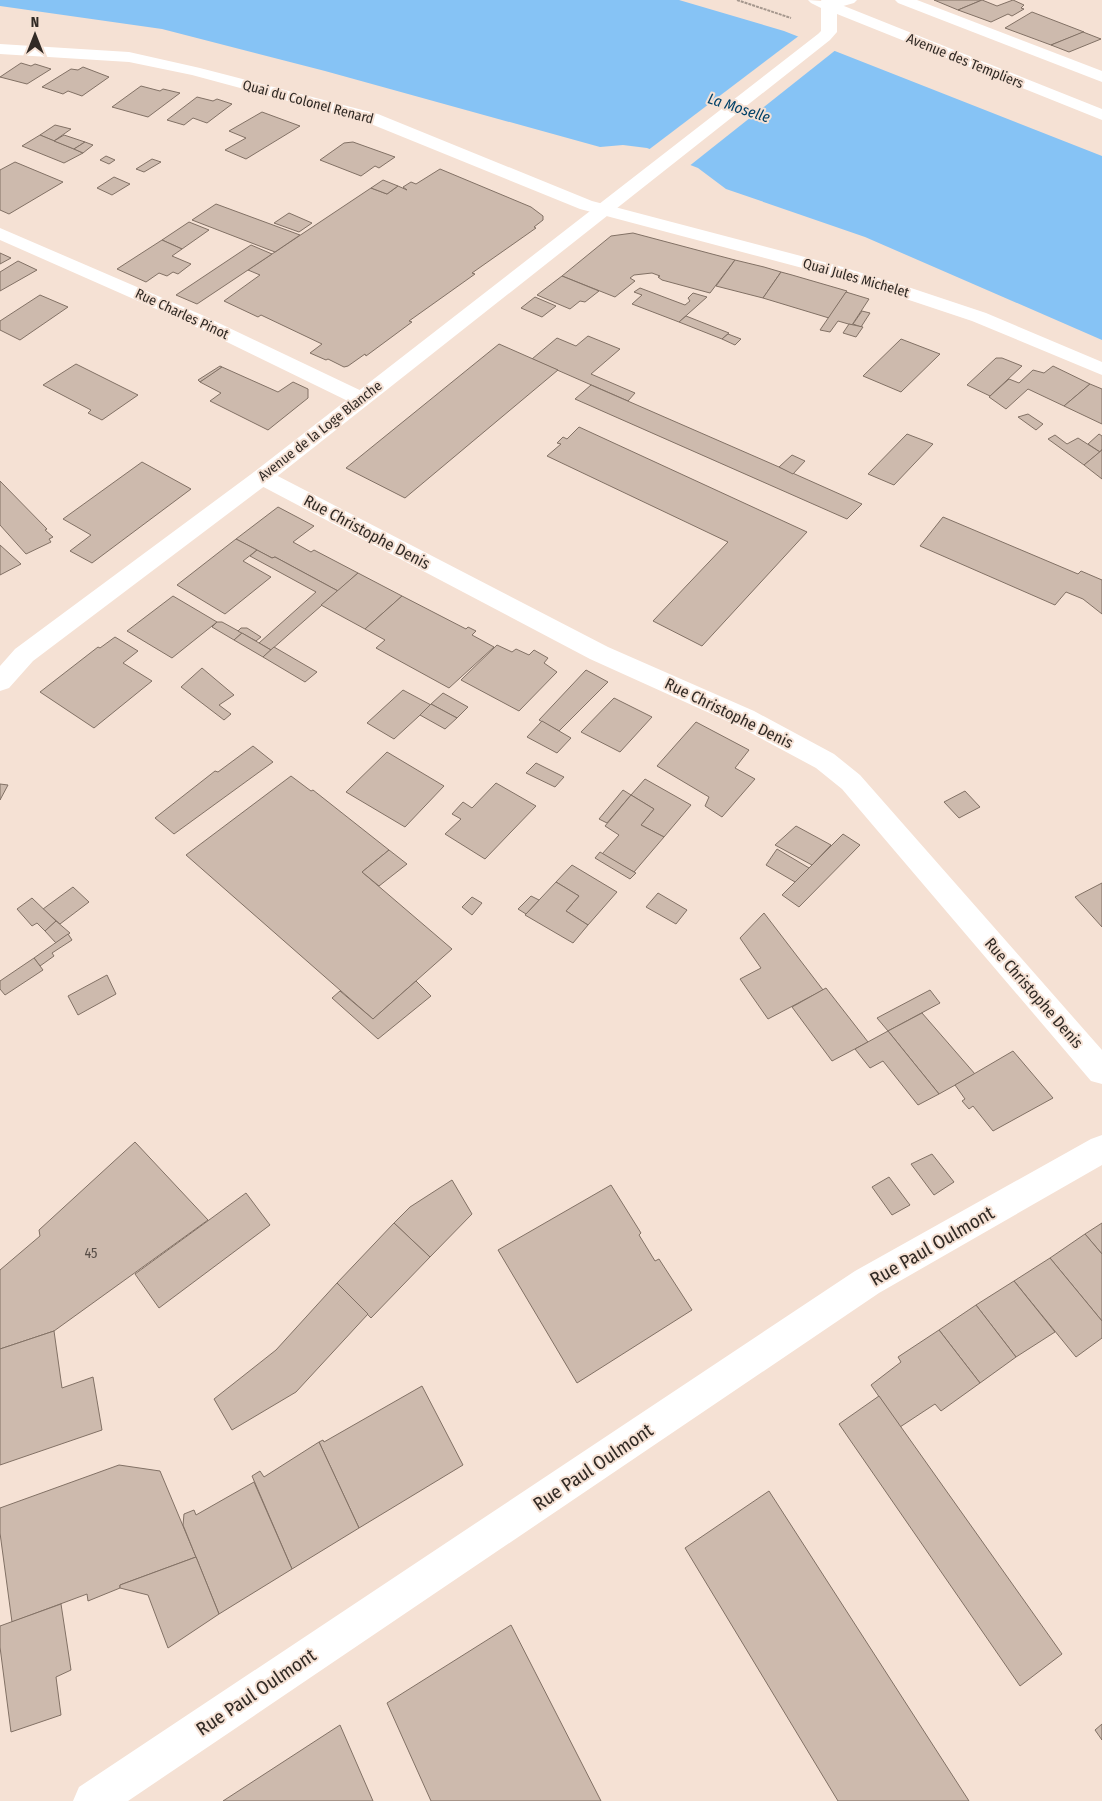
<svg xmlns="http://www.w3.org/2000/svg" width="1102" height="1801" viewBox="0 0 1102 1801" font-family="'Fira Sans Condensed',sans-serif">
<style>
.water{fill:#86c3f5}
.pier{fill:#f5e1d4}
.building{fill:#cdbaad;stroke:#827165}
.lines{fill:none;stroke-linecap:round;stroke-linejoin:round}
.path{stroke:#a5978d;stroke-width:2;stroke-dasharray:3 1;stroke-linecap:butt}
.minor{fill:#fff;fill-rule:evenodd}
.tertiary{fill:#fff;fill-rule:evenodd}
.labels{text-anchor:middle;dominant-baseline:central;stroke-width:4;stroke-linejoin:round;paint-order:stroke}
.far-street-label{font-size:14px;fill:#312a25;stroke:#f5e1d4}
.number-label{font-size:14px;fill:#584e47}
.far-water-label{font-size:15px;font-style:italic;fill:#004168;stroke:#f5e1d4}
.street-label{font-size:16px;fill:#312a25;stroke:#f5e1d4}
.near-street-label{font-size:19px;fill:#312a25;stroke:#f5e1d4}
</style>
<rect width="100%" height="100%" fill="#f5e1d4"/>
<path class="water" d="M0,0H679L784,31L1102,156V340L865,237L726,189L698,168L647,148L623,145L600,147L325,71L162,29L0,6Z"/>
<path class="pier" d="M800,35L837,49L688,167L647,151Z"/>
<g class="building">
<path d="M934,0H982L958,10Z"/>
<path d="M982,0L997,6L1013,0L1024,5L1021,8L1024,9L1012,16L1008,14L991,22L958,10Z"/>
<path d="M1032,12L1084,32L1051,45L1005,28Z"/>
<path d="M1083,32L1101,39L1069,52L1051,45Z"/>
<path d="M21,63L31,66L35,64L51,69L27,84L0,77Z"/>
<path d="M83,67L109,77L82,96L68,91L63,94L42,87L71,69L78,70Z"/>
<path d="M141,86L160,91L163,89L180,93L148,117L112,107Z"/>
<path d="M197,97L213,101L217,99L232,104L207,123L193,118L184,125L167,120Z"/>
<path d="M262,112L300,126L246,159L225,150L246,138L229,131Z"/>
<path d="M55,125L71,129L54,141L40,135Z"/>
<path d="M40,135L74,149L83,153L64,163L22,146Z"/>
<path d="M64,135L85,142L74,149L54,141Z"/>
<path d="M85,142L93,145L83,153L74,149Z"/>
<path d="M353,142L395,157L379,168L375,166L361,176L320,160L344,143Z"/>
<path d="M106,156L115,160L109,164L100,160Z"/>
<path d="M152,159L161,162L144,172L136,169Z"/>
<path d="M15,162L63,182L9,214L0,210V170Z"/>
<path d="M440,169L531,207L543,216V220L534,227L536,228L472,273L475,274L409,321L412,322L366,356L365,354L348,366L344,367L328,359L326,360L310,353L322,344L261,315L258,317L224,301L260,275L248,270L371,188L387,194L398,186L407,190L403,187L411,182L416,184Z"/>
<path d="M114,177L130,184L112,195L97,188Z"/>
<path d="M383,180L398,186L387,194L371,188Z"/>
<path d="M216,204L300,235L275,252L192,220Z"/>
<path d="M289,213L312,223L299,232L274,223Z"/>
<path d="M189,222L209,230L182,249L162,240Z"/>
<path d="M633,233L712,254L735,260L710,293L662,280L658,277L660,276L652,273L634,275L630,278L635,281L615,297L562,276L611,236Z"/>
<path d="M162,240L182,249L172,256L191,264L178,274L173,272L167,276L159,273L146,282L117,269Z"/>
<path d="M251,245L272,254L197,304L176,295Z"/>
<path d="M0,253L11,258L0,264Z"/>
<path d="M735,260L764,267L781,272L763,298L716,286Z"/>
<path d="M18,261L37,270L0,291V272Z"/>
<path d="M781,272L792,275L847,291L829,318L763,298Z"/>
<path d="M562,276L599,291L585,302L580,301L570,309L537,295Z"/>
<path d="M640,288L685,305L690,301L688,298L693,293L707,297L679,322L632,304L642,295L634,292Z"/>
<path d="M846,292L869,299L852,325L838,321L830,332L820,330Z"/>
<path d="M40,295L68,307L20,340L0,330V321Z"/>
<path d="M535,297L556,306L542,317L521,308Z"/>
<path d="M862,311L870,313L861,327L853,324Z"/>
<path d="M686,316L729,333L722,339L679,322Z"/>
<path d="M849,324L863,327L856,337L843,333Z"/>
<path d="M728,334L741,339L735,345L722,339Z"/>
<path d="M588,336L620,349L591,374L635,393L628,401L532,359L557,338L576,346Z"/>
<path d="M901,339L940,354L901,392L863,376Z"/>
<path d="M499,344L558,370L405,498L346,468Z"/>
<path d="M996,358H1002L1022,366L990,396L967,385Z"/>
<path d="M76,364L138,395L102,420L88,413L91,410L43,385Z"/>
<path d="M220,366L222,367L211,375L200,382L198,380Z"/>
<path d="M1053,366L1090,384L1064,406L1028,389L1006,409L989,397L1009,379L1019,383L1033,370L1044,373Z"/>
<path d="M222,367L278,392L293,382L308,389V398L268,430L210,401L221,393L200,382Z"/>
<path d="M1090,384L1102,389V424L1064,406Z"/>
<path d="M591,385L779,467L862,504L847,519L575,399Z"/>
<path d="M1028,414L1043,424L1036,430L1018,417Z"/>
<path d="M579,427L807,532L702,646L653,621L728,542L547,456L561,444L557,443L563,437L567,439Z"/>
<path d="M907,434L933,444L894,485L868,474Z"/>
<path d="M1099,434L1102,436V449L1100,452L1088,444Z"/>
<path d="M1055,435L1067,444L1078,438L1100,452L1084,465L1048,439Z"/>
<path d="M1102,450V479L1084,465Z"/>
<path d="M792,455L805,461L793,474L779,467Z"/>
<path d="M142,462L191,489L92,563L70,551L91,535L63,519Z"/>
<path d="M0,481L47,529L45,530L53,537L49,539L51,542L26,554L0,525Z"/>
<path d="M278,507L314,526L293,542L311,552L314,550L358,573L338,591L275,557L272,558L236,539Z"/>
<path d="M943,517L1078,574L1081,571L1102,580V614L1083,599L1066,592L1055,605L920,546Z"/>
<path d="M236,539L257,550L243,561L271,577L225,614L177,585Z"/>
<path d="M0,545L21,564L0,575Z"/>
<path d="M257,550L272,558L275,557L338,591L271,650L259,643L316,592L250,556Z"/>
<path d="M358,573L402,596L365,629L321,605Z"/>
<path d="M173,596L217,622L172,658L127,631Z"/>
<path d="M402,596L466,629L468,627L476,631L472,635L494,647L449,688L376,648L385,640L365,629Z"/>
<path d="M217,622H222L242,633L234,640L212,627Z"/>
<path d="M241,628H247L261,637L256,641L238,631Z"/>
<path d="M242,633L259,643L271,650L263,657L234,640Z"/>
<path d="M115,637L138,651L123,663L152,681L94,728L40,692L98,647L100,648Z"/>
<path d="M497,645L512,652L516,649L529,655L534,650L548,658L544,663L557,672L519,711L461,680Z"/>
<path d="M274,647L317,672L305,682L263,657Z"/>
<path d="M202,668L234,695L219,705L231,714L224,720L181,687Z"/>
<path d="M586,670L608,682L559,731L539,720Z"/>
<path d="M403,690L431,705L394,739L367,723Z"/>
<path d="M443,693L468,707L457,718L431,704Z"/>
<path d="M614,698L652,717L620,752L581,732Z"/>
<path d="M431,704L457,718L445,729L420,715Z"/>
<path d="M542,721L571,738L557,753L527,737Z"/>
<path d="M696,722L749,750L735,768L755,779L722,817L705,806L709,797L657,766Z"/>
<path d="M253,746L273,762L174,834L155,818L215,771L218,772Z"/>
<path d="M387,752L444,786L405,827L346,792Z"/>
<path d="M536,763L564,777L555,787L526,773Z"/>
<path d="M291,776L311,791L313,790L389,850L362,872L452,949L373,1019L186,855Z"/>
<path d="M645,779L691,805L664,837L641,825L654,809L631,795Z"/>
<path d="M496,783L536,806L485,859L445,834L461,819L452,814L463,802L472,808Z"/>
<path d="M0,784L8,785L0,800Z"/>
<path d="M623,790L631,795L607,823L599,819Z"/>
<path d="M965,791L980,807L959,818L944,802Z"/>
<path d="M631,795L654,809L641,825L664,837L634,872L602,854L619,835L605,826Z"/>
<path d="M796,826L831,845L812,865L775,845Z"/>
<path d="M843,834L860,845L799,907L782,895Z"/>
<path d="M777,849L809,868L795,882L766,865Z"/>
<path d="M389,850L407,864L379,886L362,872Z"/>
<path d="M600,852L634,872L636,873L630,879L595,858Z"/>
<path d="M572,865L617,892L588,925L566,911L579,896L556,882Z"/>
<path d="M556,882L579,896L566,911L588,925L573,943L525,915Z"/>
<path d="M1102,883V927L1075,897Z"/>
<path d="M73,887L89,902L60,924L43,909Z"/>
<path d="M658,893L687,910L676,924L646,907Z"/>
<path d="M531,896L539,900L526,914L518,909Z"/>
<path d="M472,897L482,903L472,915L462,907Z"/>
<path d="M32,898L56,921L45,931L37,923L32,926L17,909Z"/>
<path d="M764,913L823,990L768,1019L740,979L761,968L740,938Z"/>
<path d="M56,921L70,933L56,943L45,931Z"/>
<path d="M68,934L72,940L52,953L54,956L40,966L34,958Z"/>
<path d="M34,958L43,970L5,995L0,989V981Z"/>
<path d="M107,975L116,994L78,1015L68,996Z"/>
<path d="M416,981L431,996L378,1039L332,998L340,991L373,1019Z"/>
<path d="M826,988L868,1042L832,1061L792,1007Z"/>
<path d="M930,990L940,1003L888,1031L877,1018Z"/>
<path d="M922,1013L975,1074L939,1094L888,1031Z"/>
<path d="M888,1031L939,1094L918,1105L883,1061L870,1068L855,1049Z"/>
<path d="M1013,1051L1053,1098L993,1131L973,1106L969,1109L962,1101L965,1099L955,1085Z"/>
<path d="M135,1142L208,1220L54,1331L0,1349V1270L40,1236L39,1230Z"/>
<path d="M932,1154L954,1182L934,1195L911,1164Z"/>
<path d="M889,1177L910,1205L892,1215L872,1187Z"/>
<path d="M452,1180L472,1214L430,1257L394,1223L410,1207Z"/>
<path d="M611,1185L641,1233L639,1235L655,1261L659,1259L692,1310L577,1383L498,1250Z"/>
<path d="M246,1193L270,1225L159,1308L135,1274Z"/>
<path d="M394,1223L430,1257L371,1318L337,1283Z"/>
<path d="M1102,1223V1254L1085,1234Z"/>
<path d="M1085,1234L1102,1254V1321L1050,1258Z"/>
<path d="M1050,1258L1102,1321V1338L1076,1357L1014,1281Z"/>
<path d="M1014,1281L1055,1332L1016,1357L976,1305Z"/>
<path d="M337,1283L368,1314L296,1392L232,1430L214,1399L276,1350Z"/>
<path d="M976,1305L1016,1357L980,1383L939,1330Z"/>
<path d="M939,1330L980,1383L941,1411L935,1404L900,1427L871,1385L901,1362L898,1357Z"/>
<path d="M54,1331L62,1388L93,1377L102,1430L0,1465V1349Z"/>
<path d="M422,1386L463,1465L359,1528L319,1442L323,1440L324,1442Z"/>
<path d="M879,1396L1062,1654L1020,1686L839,1424Z"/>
<path d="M319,1442L359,1528L292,1569L252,1476L260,1471L264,1477Z"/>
<path d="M119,1465L160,1471L196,1557L120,1585V1588L88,1601L87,1594L12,1622L0,1533V1508Z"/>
<path d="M254,1482L292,1569L219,1614L183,1525L184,1514L194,1510L196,1515Z"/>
<path d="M769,1491L969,1801H838L685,1548Z"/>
<path d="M196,1557L219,1614L168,1648L148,1595L120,1588V1585Z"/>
<path d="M61,1604L71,1670L56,1677L61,1715L11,1732L0,1647V1626Z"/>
<path d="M511,1625L601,1801H431L387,1703Z"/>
<path d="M1102,1724V1740L1095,1730Z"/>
<path d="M340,1725L373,1801H223Z"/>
</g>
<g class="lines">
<path class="path" d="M737,0L791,18"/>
<g class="minor">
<path d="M821,0H857L854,3L829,10L824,8Z"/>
<path d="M895,0H917L1102,71V82L898,3Z"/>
<path d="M0,44L129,52L200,68L378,114L592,201L839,266L911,288L986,313L1102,362V375L972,321L897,296L825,274L580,209L366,122L192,75L129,62L0,54Z"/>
<path d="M0,228L202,315L368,394L371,399L368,404L361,405L354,404L188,323L0,240Z"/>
<path d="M262,470L270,472L608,647L754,711L834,754L860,775L1102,1050V1084L1091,1081L842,789L816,768L736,725L590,659L254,482L251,477L254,472Z"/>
<path d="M1102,1135V1165L879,1293L128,1801H73L79,1787L855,1271L1091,1139Z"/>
</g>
<path class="tertiary" d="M808,0L834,2L1102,109V120L837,14V32L830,40L270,482L33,661L9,688L0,691V666L15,649L254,472L818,34L821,31V8L811,3Z"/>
</g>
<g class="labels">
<g class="far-street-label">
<text transform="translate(965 61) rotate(22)">Avenue des Templiers</text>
<text transform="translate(308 102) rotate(15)">Quai du Colonel Renard</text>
<text transform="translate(856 278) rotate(16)">Quai Jules Michelet</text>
<text transform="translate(182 314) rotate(25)">Rue Charles Pinot</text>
<text transform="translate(320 431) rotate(-38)">Avenue de la Loge Blanche</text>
</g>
<g class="number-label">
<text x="91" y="1253">45</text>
</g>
<g class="far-water-label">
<text transform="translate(739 108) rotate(18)">La Moselle</text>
</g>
<g class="street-label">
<text transform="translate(367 532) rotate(28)">Rue Christophe Denis</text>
<text transform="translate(729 713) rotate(26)">Rue Christophe Denis</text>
<text transform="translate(1034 993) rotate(49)">Rue Christophe Denis</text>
</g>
<g class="near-street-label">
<text transform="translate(932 1246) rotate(-30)">Rue Paul Oulmont</text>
<text transform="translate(593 1467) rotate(-34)">Rue Paul Oulmont</text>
<text transform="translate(256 1692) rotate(-34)">Rue Paul Oulmont</text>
</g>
</g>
<g transform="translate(35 35)" stroke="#f5e1d4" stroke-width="4" paint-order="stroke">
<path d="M0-4L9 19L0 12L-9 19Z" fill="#312a25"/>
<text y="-8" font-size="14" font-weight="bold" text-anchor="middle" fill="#312a25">N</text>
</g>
</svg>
